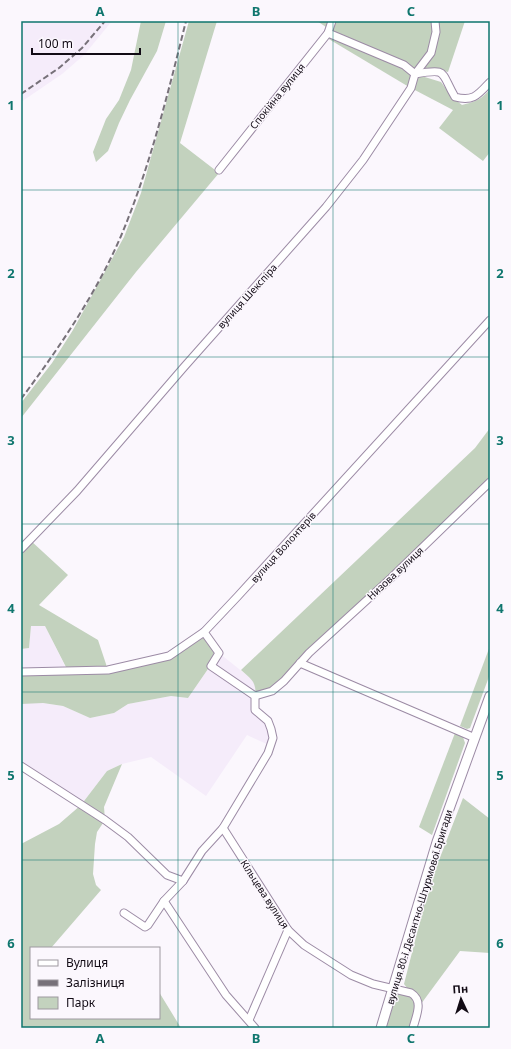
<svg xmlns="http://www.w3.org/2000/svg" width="511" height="1049" viewBox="0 0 511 1049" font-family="'Noto Sans',sans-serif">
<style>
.built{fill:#f5ecfa}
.green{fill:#c3d2be}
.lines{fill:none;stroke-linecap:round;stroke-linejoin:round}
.minor-casing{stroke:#9c8ba5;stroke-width:9}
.tertiary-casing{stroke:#9c8ba5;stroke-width:11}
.minor{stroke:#fff;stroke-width:7}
.tertiary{stroke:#fff;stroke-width:9}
.rail{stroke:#777179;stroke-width:2;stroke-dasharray:6 3;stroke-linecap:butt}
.grid{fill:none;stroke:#0f766e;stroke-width:1;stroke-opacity:0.55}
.labels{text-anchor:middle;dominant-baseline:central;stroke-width:3;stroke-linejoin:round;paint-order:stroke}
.street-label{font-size:10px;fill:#120b15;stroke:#fbf7fd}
.neatline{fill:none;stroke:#0f766e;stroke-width:1.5}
.grid-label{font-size:13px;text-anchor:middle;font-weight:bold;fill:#0f766e}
</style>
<rect width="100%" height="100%" fill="#fbf7fd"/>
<g class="built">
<path d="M21,21H112L84,55L62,74L21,102Z"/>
<path d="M31,625L45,626L68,672H21V649L29,648Z"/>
<path d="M219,653L254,681L256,687L254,705L268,721L271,746L247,735L206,796L151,757L122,764L107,771L81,805L21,765V703H43L63,706L90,718L114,713L128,704L171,696L188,698Z"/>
</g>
<g class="green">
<path d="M141,21H166L157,51L130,100L119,123L108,151L96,162L93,152L106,119L119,100L131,70Z"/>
<path d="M189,21H217L180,143L219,173L136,272L21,418V403L52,363L73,330L124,237L141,193Z"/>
<path d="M317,21H465L448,72L434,69L416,70L332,31Z"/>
<path d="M329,35L403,67L413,75L409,87L327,38Z"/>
<path d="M415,74L441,82L452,97L462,105C475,102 482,99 490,89V152L483,161L439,128L453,110L411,88Z"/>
<path d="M490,428V482L284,681L255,696C257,682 251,679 241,670L475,448Z"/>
<path d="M30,540L68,575L39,605L98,640L108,670L169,656L204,632L219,653L188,698L171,696L128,704L114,713L90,718L63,706L43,703L21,704V672L68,671L45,626H31L29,648L21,649V549Z"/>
<path d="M490,646V674L470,728L467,729L460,726Z"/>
<path d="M455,733L463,737L465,743L432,835L419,827Z"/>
<path d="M122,764L104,807L105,820L97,832L95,844L93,874L96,885L101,890L51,948H31V1018H159V992L181,1028H21V844L59,824L81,805L107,771Z"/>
<path d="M463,798L490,819V953L460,951L418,1008L413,1028H381L393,989L411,993L404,984L429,886Z"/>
</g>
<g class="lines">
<g class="minor-casing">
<g id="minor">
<path d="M328,33L404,65L415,74C449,68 440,72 455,97C473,102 478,95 490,82"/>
<path d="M219,170L328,33L332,21"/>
<path d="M21,549L77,491L184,367L326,207L363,160L411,88L415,74L431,53L436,32L435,21"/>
<path d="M300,663L475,738"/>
<path d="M21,672L108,670L169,656L204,632L238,596L490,320"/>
<path d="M255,696L272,691L284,681L309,653L391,578L490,482"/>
<path d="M21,766L105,820L128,837L167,875L183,881"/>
<path d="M223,828L288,930L304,945L351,975L373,984L411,993C424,1001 416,1016 413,1028"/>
<path d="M164,901L226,995L255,1028"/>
<path d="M124,913L145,927L148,925L164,901L183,881L202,851L223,828L268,753L273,738L271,729L268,721L255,710V696L211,666L219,653L204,632"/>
<path d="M249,1020L288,930"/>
</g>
</g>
<g class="tertiary-casing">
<path id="tertiary" d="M381,1028L437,842L490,696"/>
</g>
<use href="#minor" class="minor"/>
<use href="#tertiary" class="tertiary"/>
<g class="rail">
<path d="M21,94L59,68L82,48L105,21"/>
<path d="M21,399C59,348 96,294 121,236C150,167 168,93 186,21"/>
</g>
</g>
<path class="grid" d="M178,21V1028M333,21V1028M21,190H490M21,357H490M21,524H490M21,692H490M21,860H490"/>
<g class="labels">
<g class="street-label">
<text transform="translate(277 96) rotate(-51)">Спокійна вулиця</text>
<text transform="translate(247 296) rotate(-48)">вулиця Шекспіра</text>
<text transform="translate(283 547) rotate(-48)">вулиця Волонтерів</text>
<text transform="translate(395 573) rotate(-43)">Низова вулиця</text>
<text transform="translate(265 894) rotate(57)">Кільцева вулиця</text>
<text transform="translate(419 907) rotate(-73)">вулиця 80-ї Десантно-Штурмової Бригади</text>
</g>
</g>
<rect width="511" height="1049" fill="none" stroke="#fbf7fd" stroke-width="44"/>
<rect x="30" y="947" width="130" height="72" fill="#fbf7fd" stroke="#9e99a0"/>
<rect x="38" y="960" width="20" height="6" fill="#ffffff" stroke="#9e99a0"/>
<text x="66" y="967" font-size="12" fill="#120b15">Вулиця</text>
<rect x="38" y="980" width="20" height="6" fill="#777179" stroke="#9e99a0"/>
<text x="66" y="987" font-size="12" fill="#120b15">Залізниця</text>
<rect x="38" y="997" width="20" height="12" fill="#c3d2be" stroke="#9e99a0"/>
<text x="66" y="1007" font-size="12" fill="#120b15">Парк</text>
<g transform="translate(461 999) rotate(356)" stroke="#fbf7fd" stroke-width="3" paint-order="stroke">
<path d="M0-3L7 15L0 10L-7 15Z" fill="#120b15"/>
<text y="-6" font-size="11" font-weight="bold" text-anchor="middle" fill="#120b15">Пн</text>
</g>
<path d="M32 48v6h108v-6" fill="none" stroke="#120b15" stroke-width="2"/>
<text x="38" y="48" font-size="12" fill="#120b15" stroke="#fbf7fd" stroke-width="3" paint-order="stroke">100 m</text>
<rect x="22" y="22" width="467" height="1005" class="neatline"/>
<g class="grid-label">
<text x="100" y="16">A</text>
<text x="256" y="16">B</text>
<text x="411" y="16">C</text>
<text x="11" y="110">1</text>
<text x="500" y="110">1</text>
<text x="11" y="278">2</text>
<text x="500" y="278">2</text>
<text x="11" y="445">3</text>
<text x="500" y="445">3</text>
<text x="11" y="613">4</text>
<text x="500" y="613">4</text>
<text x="11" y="780">5</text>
<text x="500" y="780">5</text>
<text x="11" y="948">6</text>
<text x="500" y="948">6</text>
<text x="100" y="1043">A</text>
<text x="256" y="1043">B</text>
<text x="411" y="1043">C</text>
</g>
</svg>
